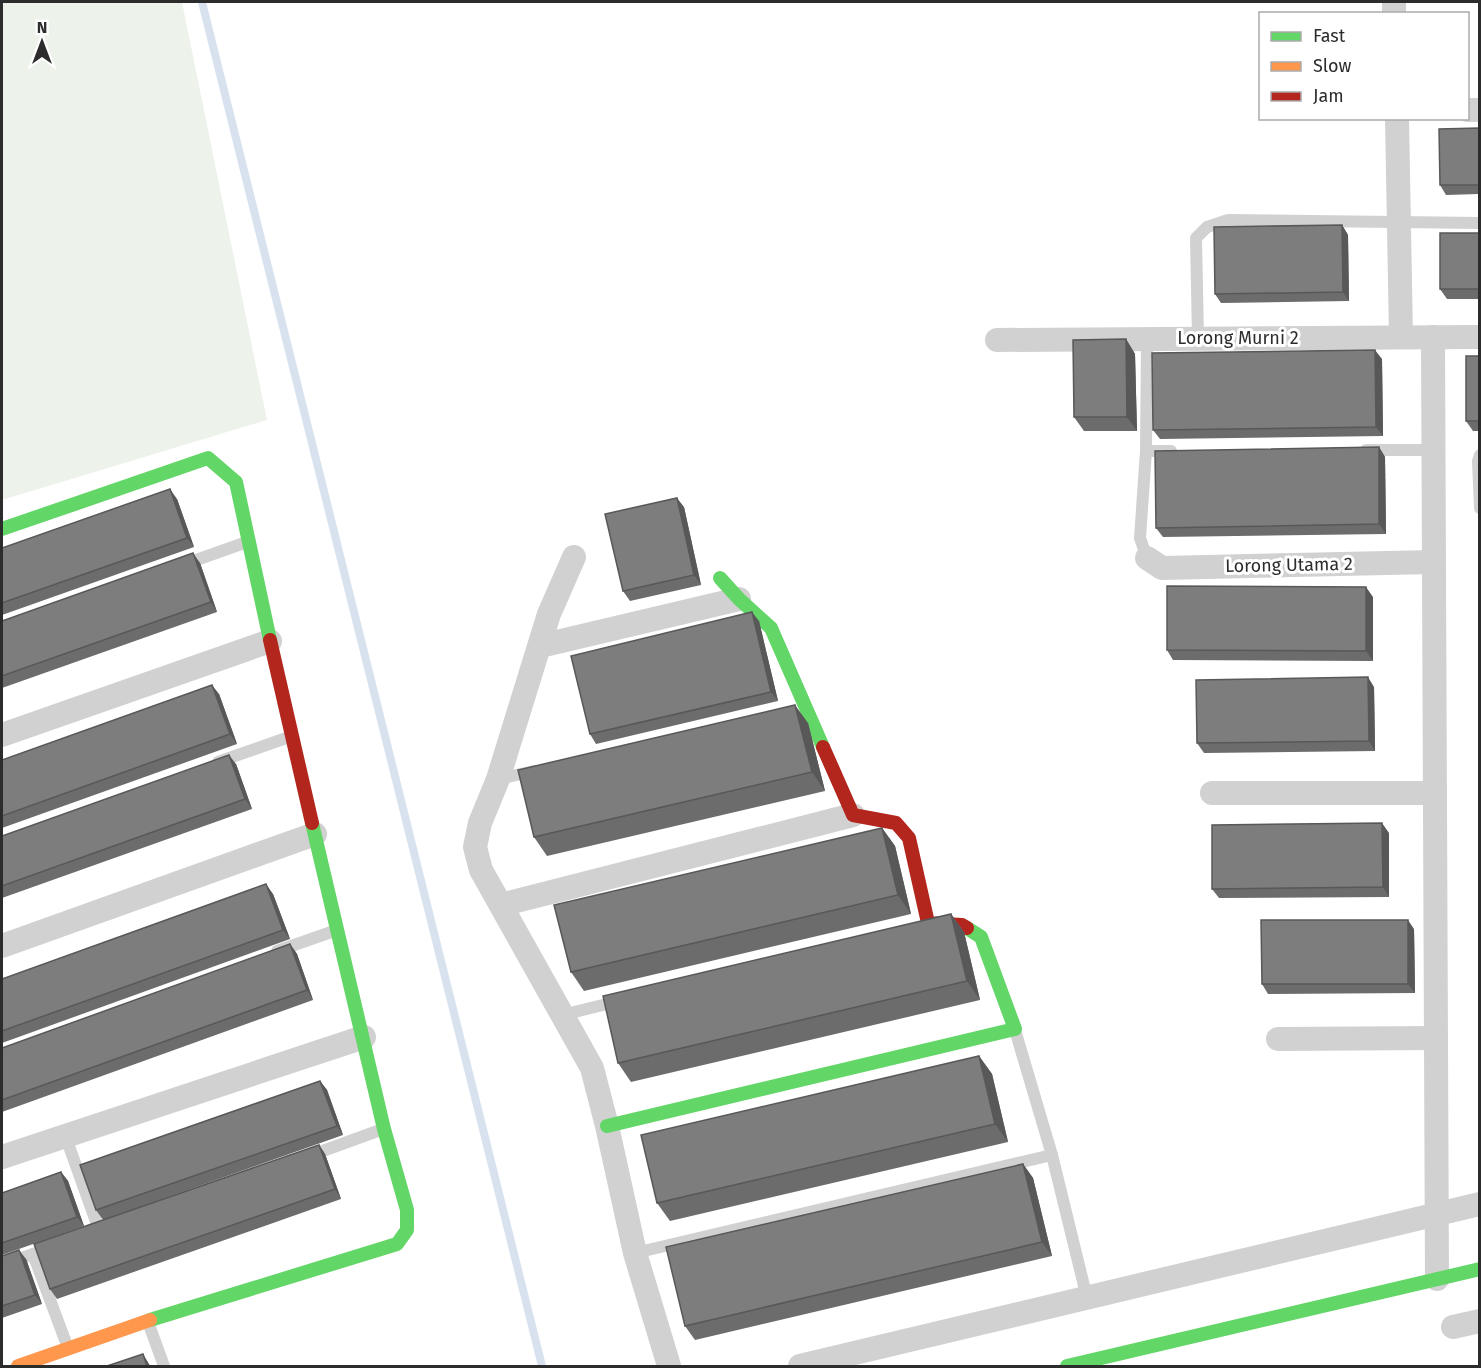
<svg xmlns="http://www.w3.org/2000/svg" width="1481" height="1368" viewBox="0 0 1481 1368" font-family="'Fira Sans',sans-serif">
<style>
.green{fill:#edf3eb}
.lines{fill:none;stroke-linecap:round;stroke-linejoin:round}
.stream{stroke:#d8e2ee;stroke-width:8}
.lane{stroke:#d1d1d1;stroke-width:12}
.street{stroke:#d1d1d1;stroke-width:24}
.fast{stroke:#63d668;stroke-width:14}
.slow{stroke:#ff974d;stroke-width:14}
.jam{stroke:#b3261e;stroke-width:14}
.wall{fill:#6c6c6c}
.shaded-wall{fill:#585858}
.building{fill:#7d7d7d;stroke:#585858;stroke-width:1.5}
.labels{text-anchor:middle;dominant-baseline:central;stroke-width:6;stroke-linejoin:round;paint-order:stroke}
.street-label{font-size:18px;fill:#2c2c2c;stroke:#fff}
</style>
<rect width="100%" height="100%" fill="#fff"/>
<path class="green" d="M2,2H182L267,420L2,500Z"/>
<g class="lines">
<path class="stream" d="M202,2L542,1366"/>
<g class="lane">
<path d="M1198,338L1196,238L1207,227L1228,220L1480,223"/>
<path d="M1147,339L1146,451L1140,538L1147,558"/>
<path d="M1366,450H1433"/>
<path d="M1146,451H1171"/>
<path d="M1480,455L1478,461L1480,508"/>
<path d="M182,565L247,542"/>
<path d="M218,762L292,736"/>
<path d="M498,779L534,771"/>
<path d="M277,951L337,930"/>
<path d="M562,1015L619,1001"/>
<path d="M1015,1030L1052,1155L1087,1298"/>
<path d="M65,1135L99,1230"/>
<path d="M309,1156L383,1129"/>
<path d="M635,1253L1052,1155"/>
<path d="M33,1254L68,1348"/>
<path d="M2,1265L53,1247"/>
<path d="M148,1322L164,1366"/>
</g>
<g class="street">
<path d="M1394,2V14"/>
<path d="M1468,110H1480"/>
<path d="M1397,118L1401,337"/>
<path d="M1433,337L1437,1279"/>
<path d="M997,340L1480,337"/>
<path d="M574,557L549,614L498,779L480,823L475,847L481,870L592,1068L607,1126L635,1253L669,1366"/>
<path d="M1147,558L1162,568L1434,562"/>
<path d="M540,646L739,599"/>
<path d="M2,735L270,641"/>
<path d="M1212,793H1435"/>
<path d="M501,905L853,815"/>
<path d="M2,946L315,834"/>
<path d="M1278,1039L1436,1038"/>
<path d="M2,1157L364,1037"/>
<path d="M1453,1327L1480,1321"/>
<path d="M800,1366L1480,1204"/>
</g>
<g class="fast">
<path d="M2,529L208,458L236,482L270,640"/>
<path d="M720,578L739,599L771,628L823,747"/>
<path d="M607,1126L1015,1029L981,937L967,928"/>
<path d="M150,1320L397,1244L407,1230V1210L384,1129L312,823"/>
<path d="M1067,1366L1480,1269"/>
</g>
<path class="slow" d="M18,1366L150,1320"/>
<g class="jam">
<path d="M270,640L312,823"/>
<path d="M823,747L853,815L896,823L909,838L928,923L962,925L967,928"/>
</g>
</g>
<g class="wall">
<path d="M1479,128V194L1446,195L1440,185Z"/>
<path d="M1342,225L1348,235L1349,301L1221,303L1215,294Z"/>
<path d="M1479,233V299H1447L1440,289Z"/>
<path d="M1126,339L1135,354L1137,431H1084L1074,417Z"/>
<path d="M1479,356V431H1473L1466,421Z"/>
<path d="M1382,359L1383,436L1160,439L1153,430Z"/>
<path d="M1379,447L1385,457L1386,534L1163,537L1156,528Z"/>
<path d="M177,499L194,547L2,615V548Z"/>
<path d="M684,507L701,585L630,601L623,591Z"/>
<path d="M200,563L217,612L2,688V621Z"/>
<path d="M1373,597V661L1173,660L1167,650Z"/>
<path d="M759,621L778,701L596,744L590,734Z"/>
<path d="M1374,687L1375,751L1204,753L1197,743Z"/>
<path d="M219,694L237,744L2,828V760Z"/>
<path d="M808,723L825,791L547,856L534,837Z"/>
<path d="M236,764L252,809L2,898V836Z"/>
<path d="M882,828L895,846L911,914L584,991L571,972Z"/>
<path d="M1389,833V897L1219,898L1212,889Z"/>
<path d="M273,894L290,939L2,1043V979Z"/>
<path d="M951,914L964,932L980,1000L631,1082L618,1063Z"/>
<path d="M1414,929L1415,993L1268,994L1262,984Z"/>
<path d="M290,944L297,954L313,1000L2,1112V1048Z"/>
<path d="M979,1056L992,1074L1008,1142L670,1221L657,1203Z"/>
<path d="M320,1081L327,1090L343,1135L103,1220L96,1210Z"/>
<path d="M319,1145L325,1154L341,1199L57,1299L50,1289Z"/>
<path d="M1023,1164L1033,1178L1052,1256L695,1340L685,1326Z"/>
<path d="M61,1172L68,1181L84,1226L2,1255V1193Z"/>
<path d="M2,1256L26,1259L42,1304L2,1318Z"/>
</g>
<g class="shaded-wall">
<path d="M1342,225L1348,235L1349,301L1343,292Z"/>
<path d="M1126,339L1135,354L1137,431L1127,417Z"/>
<path d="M1375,350L1382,359L1383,436L1376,427Z"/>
<path d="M1379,447L1385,457L1386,534L1379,524Z"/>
<path d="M170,489L177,499L194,547L187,538Z"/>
<path d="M677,498L684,507L701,585L694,575Z"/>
<path d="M193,553L200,563L217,612L211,602Z"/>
<path d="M1366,587L1373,597V661L1366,651Z"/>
<path d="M752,612L759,621L778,701L771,692Z"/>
<path d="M1368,677L1374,687L1375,751L1369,741Z"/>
<path d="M212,685L219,694L237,744L230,734Z"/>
<path d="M795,705L808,723L825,791L812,772Z"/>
<path d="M229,755L236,764L252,809L245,799Z"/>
<path d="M1382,823L1389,833V897L1383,887Z"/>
<path d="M882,828L895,846L911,914L898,895Z"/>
<path d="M266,884L273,894L290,939L283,930Z"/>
<path d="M951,914L964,932L980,1000L967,981Z"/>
<path d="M1408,920L1414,929L1415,993L1408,984Z"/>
<path d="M290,944L297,954L313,1000L307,990Z"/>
<path d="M979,1056L992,1074L1008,1142L995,1124Z"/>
<path d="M320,1081L327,1090L343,1135L337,1126Z"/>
<path d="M319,1145L325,1154L341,1199L335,1189Z"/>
<path d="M1023,1164L1033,1178L1052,1256L1042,1242Z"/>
<path d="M61,1172L68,1181L84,1226L77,1217Z"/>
<path d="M19,1250L26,1259L42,1304L35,1295Z"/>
<path d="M143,1354L149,1364L150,1366H147Z"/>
</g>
<g class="building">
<path d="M1479,128V185H1440L1439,129Z"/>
<path d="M1342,225L1343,292L1215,294L1214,227Z"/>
<rect x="1440" y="233" width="39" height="56"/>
<path d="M1126,339L1127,417H1074L1073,340Z"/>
<path d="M1375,350L1376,427L1153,430L1152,353Z"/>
<rect x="1466" y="356" width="13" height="65"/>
<path d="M1379,447V524L1156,528L1155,451Z"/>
<path d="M170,489L187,538L2,603V548Z"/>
<path d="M677,498L694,575L623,591L605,514Z"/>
<path d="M193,553L211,602L2,676V621Z"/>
<path d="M1167,586L1366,587V651L1167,650Z"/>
<path d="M752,612L771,692L590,734L571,656Z"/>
<path d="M1368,677L1369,741L1197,743L1196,680Z"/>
<path d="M212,685L230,734L2,816V760Z"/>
<path d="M795,705L812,772L534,837L518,770Z"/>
<path d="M229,755L245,799L2,886V836Z"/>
<path d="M1382,823L1383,887L1212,889V825Z"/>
<path d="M882,828L898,895L571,972L554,905Z"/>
<path d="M266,884L283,930L2,1031V979Z"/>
<path d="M951,914L967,981L618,1063L603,996Z"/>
<path d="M1261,920H1408V984H1262Z"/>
<path d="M290,944L307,990L2,1100V1048Z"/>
<path d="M979,1056L995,1124L657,1203L641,1135Z"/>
<path d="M320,1081L337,1126L96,1210L80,1165Z"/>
<path d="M319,1145L335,1189L50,1289L34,1244Z"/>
<path d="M1023,1164L1042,1242L685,1326L666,1247Z"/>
<path d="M61,1172L77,1217L2,1243V1193Z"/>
<path d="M19,1250L35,1295L2,1306V1256Z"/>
<path d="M143,1354L147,1366H107Z"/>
</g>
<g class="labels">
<g class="street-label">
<text x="1238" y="338">Lorong Murni 2</text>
<text transform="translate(1289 565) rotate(-1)">Lorong Utama 2</text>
</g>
</g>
<rect width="1481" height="1368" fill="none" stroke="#2c2c2c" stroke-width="6"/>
<rect x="1259" y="12" width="210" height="108" fill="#ffffff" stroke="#ababab" stroke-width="1.5"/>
<rect x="1271" y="32" width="30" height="9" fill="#63d668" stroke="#ababab" stroke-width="1.5"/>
<text x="1313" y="42" font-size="18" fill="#2c2c2c">Fast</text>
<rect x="1271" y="62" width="30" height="9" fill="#ff974d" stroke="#ababab" stroke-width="1.5"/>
<text x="1313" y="72" font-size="18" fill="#2c2c2c">Slow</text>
<rect x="1271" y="92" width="30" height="9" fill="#b3261e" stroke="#ababab" stroke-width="1.5"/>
<text x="1313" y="102" font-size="18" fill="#2c2c2c">Jam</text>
<g transform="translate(42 42)" stroke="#ffffff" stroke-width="4.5" paint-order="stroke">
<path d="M0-4.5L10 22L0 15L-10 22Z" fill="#2c2c2c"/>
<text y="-9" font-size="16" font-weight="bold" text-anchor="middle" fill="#2c2c2c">N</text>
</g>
</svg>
